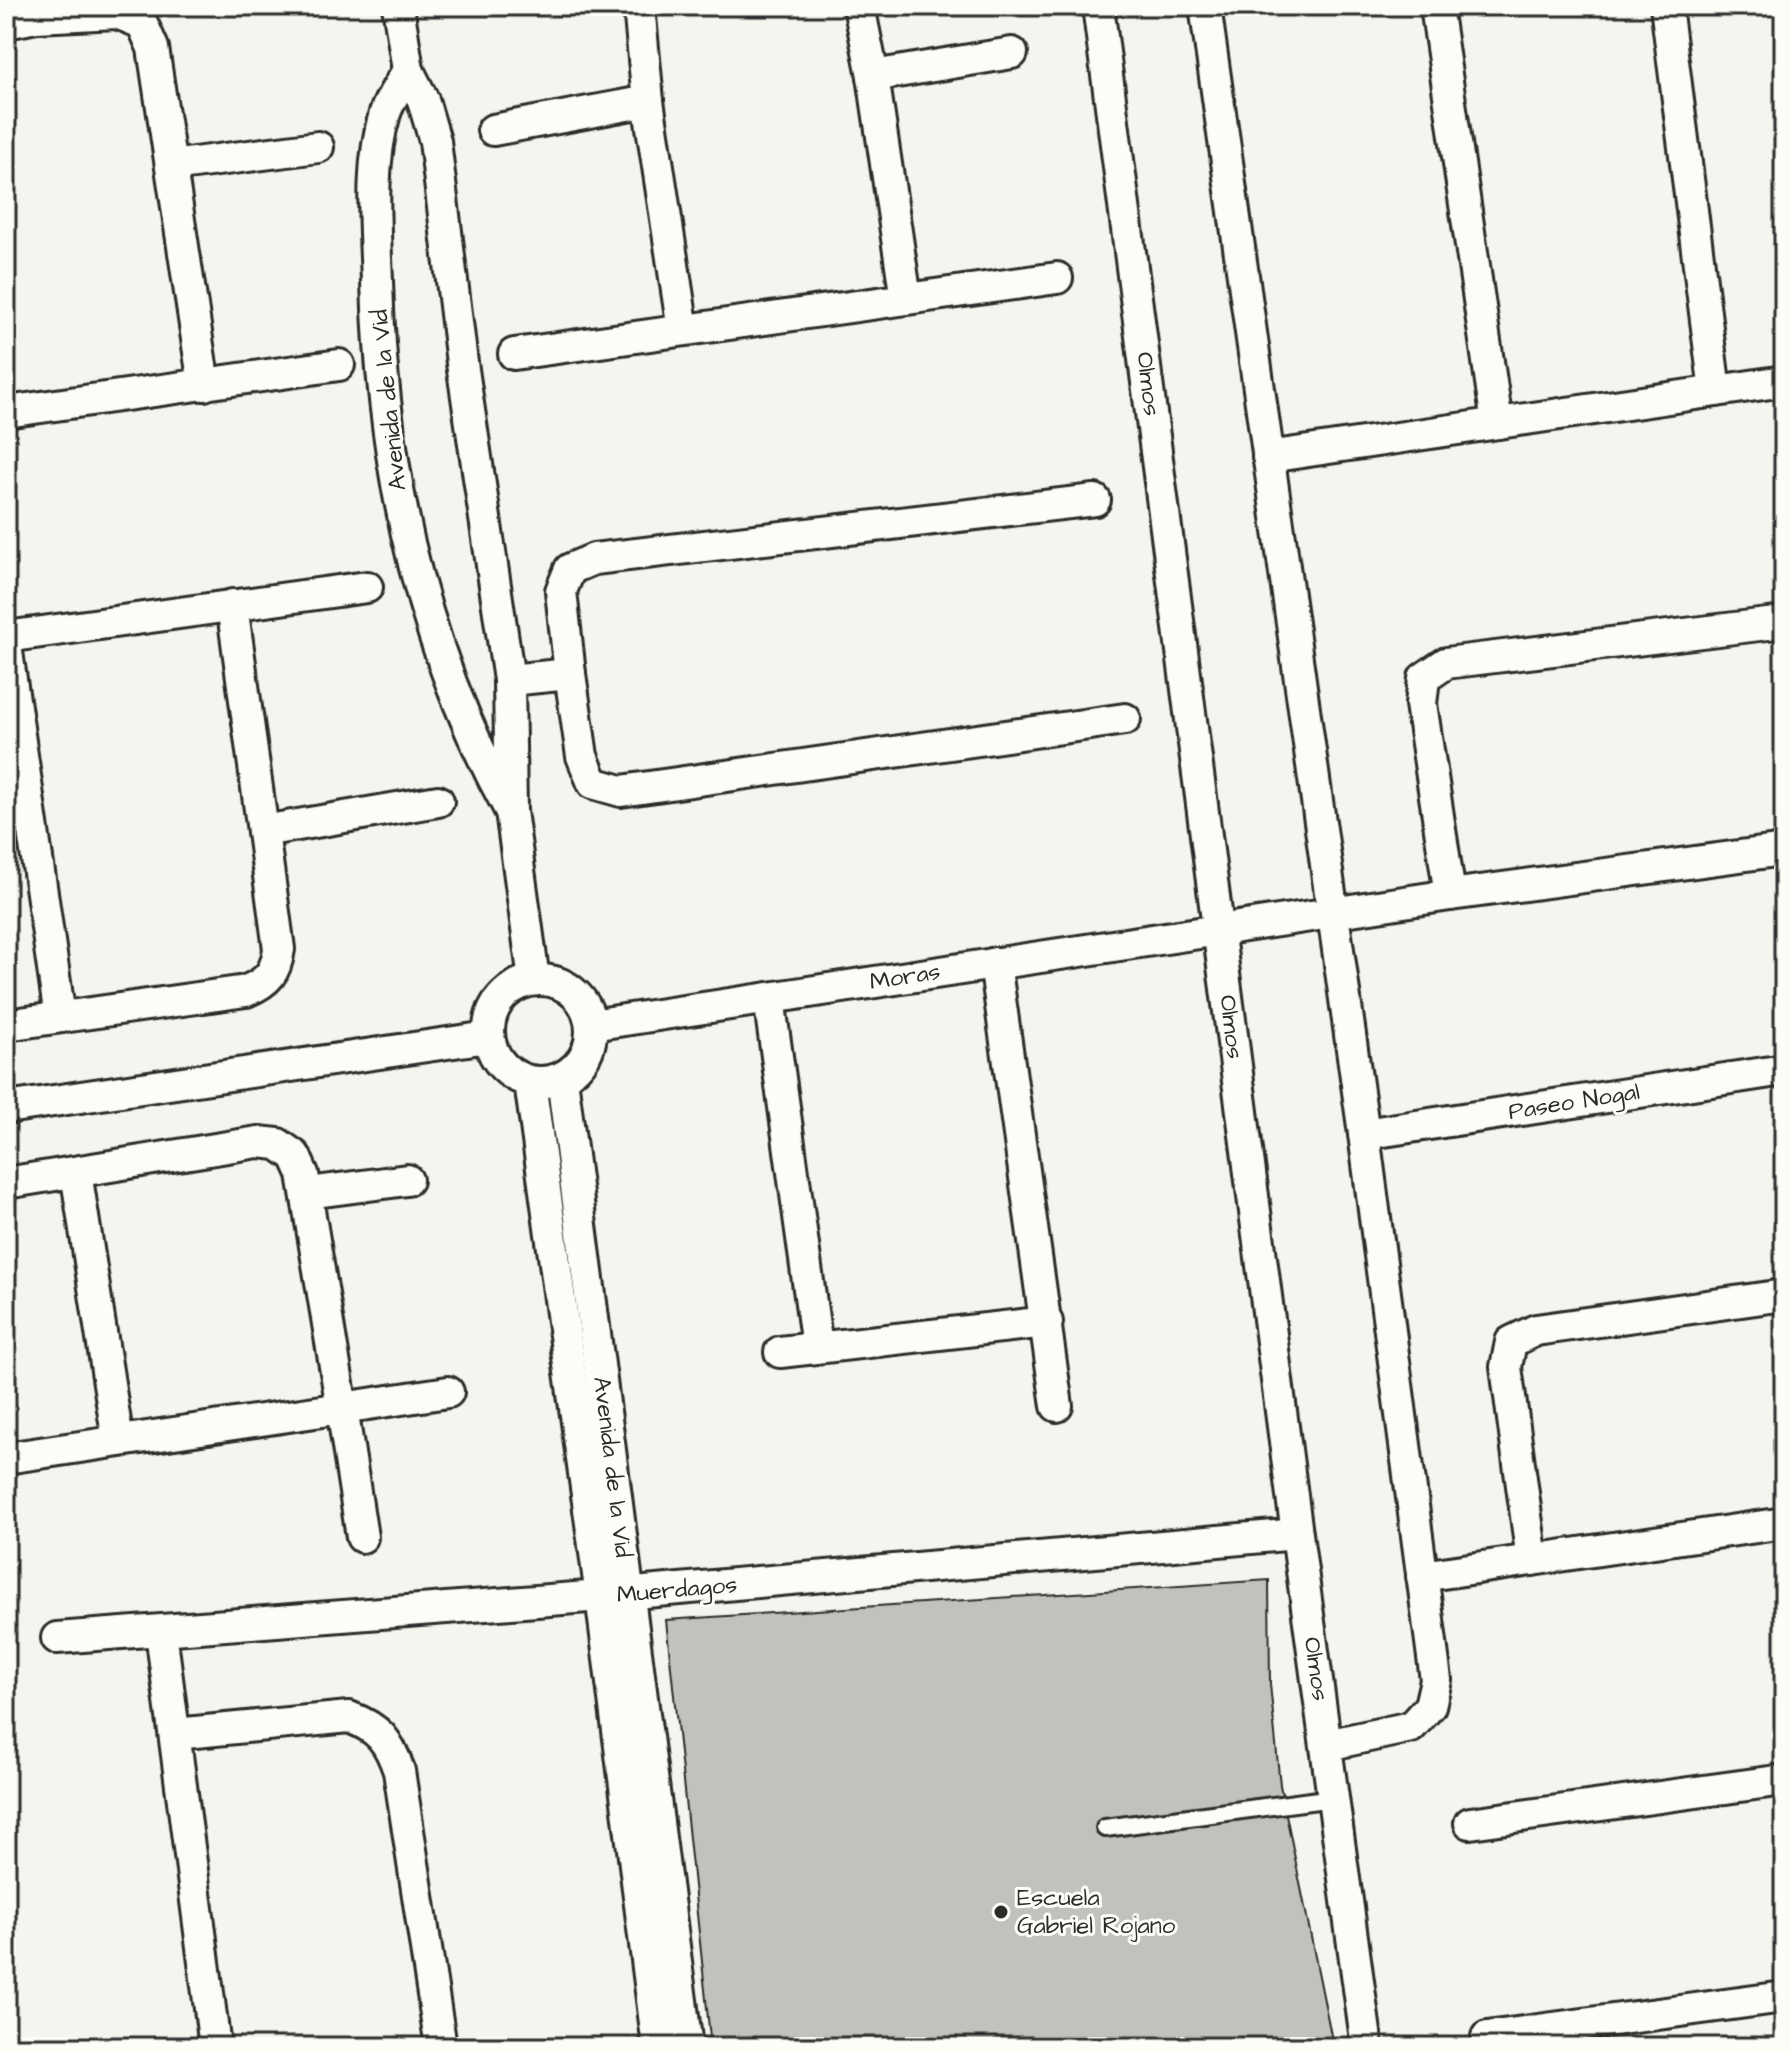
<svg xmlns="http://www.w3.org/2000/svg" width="1790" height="2053" viewBox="0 0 1790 2053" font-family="'Architects Daughter',sans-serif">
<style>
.building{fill:#c2c1be;stroke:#2b2b2b;stroke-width:2}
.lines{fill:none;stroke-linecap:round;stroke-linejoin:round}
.service-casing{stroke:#2b2b2b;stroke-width:22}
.minor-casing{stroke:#2b2b2b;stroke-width:36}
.service{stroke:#fdfcf7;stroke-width:16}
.minor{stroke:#fdfcf7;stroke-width:30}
.poi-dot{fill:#2b2b2b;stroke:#fdfcf7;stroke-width:3}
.labels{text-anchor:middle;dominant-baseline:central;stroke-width:6;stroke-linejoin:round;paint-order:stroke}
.street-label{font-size:24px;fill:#2b2b2b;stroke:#fdfcf7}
.poi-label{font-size:24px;fill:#2b2b2b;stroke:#fdfcf7;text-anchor:start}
</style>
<rect width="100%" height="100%" fill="#f5f4ef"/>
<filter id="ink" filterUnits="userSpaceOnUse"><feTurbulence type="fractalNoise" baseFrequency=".0125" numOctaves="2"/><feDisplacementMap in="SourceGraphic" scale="16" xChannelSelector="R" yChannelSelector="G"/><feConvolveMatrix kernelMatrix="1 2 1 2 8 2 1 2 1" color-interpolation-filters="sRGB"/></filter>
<g filter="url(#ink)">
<path class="building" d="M1269,1580L1270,1684L1280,1785L1332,2040L1286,2047H711L666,1620Z"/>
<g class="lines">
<g class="service-casing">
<path id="service" d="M1105,1828L1333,1798"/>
</g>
<g class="minor-casing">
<g id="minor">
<path d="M398,6L408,70L423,100L435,141L462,363L509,680L511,811L534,980"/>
<path d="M639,6L648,101L683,330"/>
<path d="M859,6L873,76L906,299"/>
<path d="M1098,6L1297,1534L1367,2047"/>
<path d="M1205,6L1364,1134L1436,1680L1430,1706L1411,1727L1327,1745"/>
<path d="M1436,6L1497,423"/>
<path d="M1666,6L1715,391"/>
<path d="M36,17L117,13L142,23L153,48L204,385"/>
<path d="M6,23L36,17L34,6"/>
<path d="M408,70C401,83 390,98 385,113C369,166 375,226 377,281C382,465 420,648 510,810"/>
<path d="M873,76L1012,53"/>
<path d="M493,130L648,101"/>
<path d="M171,166L318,147"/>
<path d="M514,354L1057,278"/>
<path d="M6,412L339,365"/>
<path d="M1268,457L1784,381"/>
<path d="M1095,500L594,559L570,569L561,591L570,674L582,756L593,783L621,791L1125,719"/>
<path d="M6,637L367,587"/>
<path d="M6,645L60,1017"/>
<path d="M509,680L570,674"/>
<path d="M263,831L438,801"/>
<path d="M1450,895L1421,704L1424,678L1446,663L1784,622"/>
<path d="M995,963L1057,1406"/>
<circle cx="540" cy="1031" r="51"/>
<path d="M769,998L817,1347"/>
<path d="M6,1025L246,991C268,982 276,972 279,949L232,605"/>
<path d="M591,1025L1450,895L1784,850"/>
<path d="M562,1078L687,2047"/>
<path d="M530,1082L601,1596L658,2047"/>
<path d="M6,1108L488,1037"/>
<path d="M1364,1134L1784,1070"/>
<path d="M76,1172L118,1441"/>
<path d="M6,1183L258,1142L278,1144L295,1156L303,1174L342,1408L448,1392"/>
<path d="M308,1193L407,1180"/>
<path d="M780,1352L1047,1322"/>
<path d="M6,1458L342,1408L362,1537"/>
<path d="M1532,1560L1506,1367L1511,1342L1536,1330L1784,1295"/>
<path d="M1422,1576L1784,1523"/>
<path d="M161,1632L215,2047"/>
<path d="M57,1638L601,1596L1297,1534"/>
<path d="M175,1734L349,1717C379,1728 389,1741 399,1771L441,2047"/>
<path d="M1470,1823L1784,1780"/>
<path d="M1487,2037L1784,1997"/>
</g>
</g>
<use href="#service" class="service"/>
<use href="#minor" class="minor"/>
</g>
</g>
<circle class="poi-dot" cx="1001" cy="1912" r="8"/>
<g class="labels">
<g class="street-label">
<text transform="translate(1148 384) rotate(83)">Olmos</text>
<text transform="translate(389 400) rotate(-96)">Avenida de la Vid</text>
<text transform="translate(905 977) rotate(-9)">Moras</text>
<text transform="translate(1231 1027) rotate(83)">Olmos</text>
<text transform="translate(1574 1102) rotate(-9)">Paseo Nogal</text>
<text transform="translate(612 1467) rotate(83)">Avenida de la Vid</text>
<text transform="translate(677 1590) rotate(-5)">Muerdagos</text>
<text transform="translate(1316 1669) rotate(82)">Olmos</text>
</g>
<g class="poi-label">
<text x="1017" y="1898">Escuela<tspan x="1017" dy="28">Gabriel Rojano</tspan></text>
</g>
</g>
<rect width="1790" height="2053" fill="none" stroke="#fdfcf7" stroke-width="32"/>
<rect x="16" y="16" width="1758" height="2021" fill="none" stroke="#2b2b2b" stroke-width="3" filter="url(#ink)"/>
</svg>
